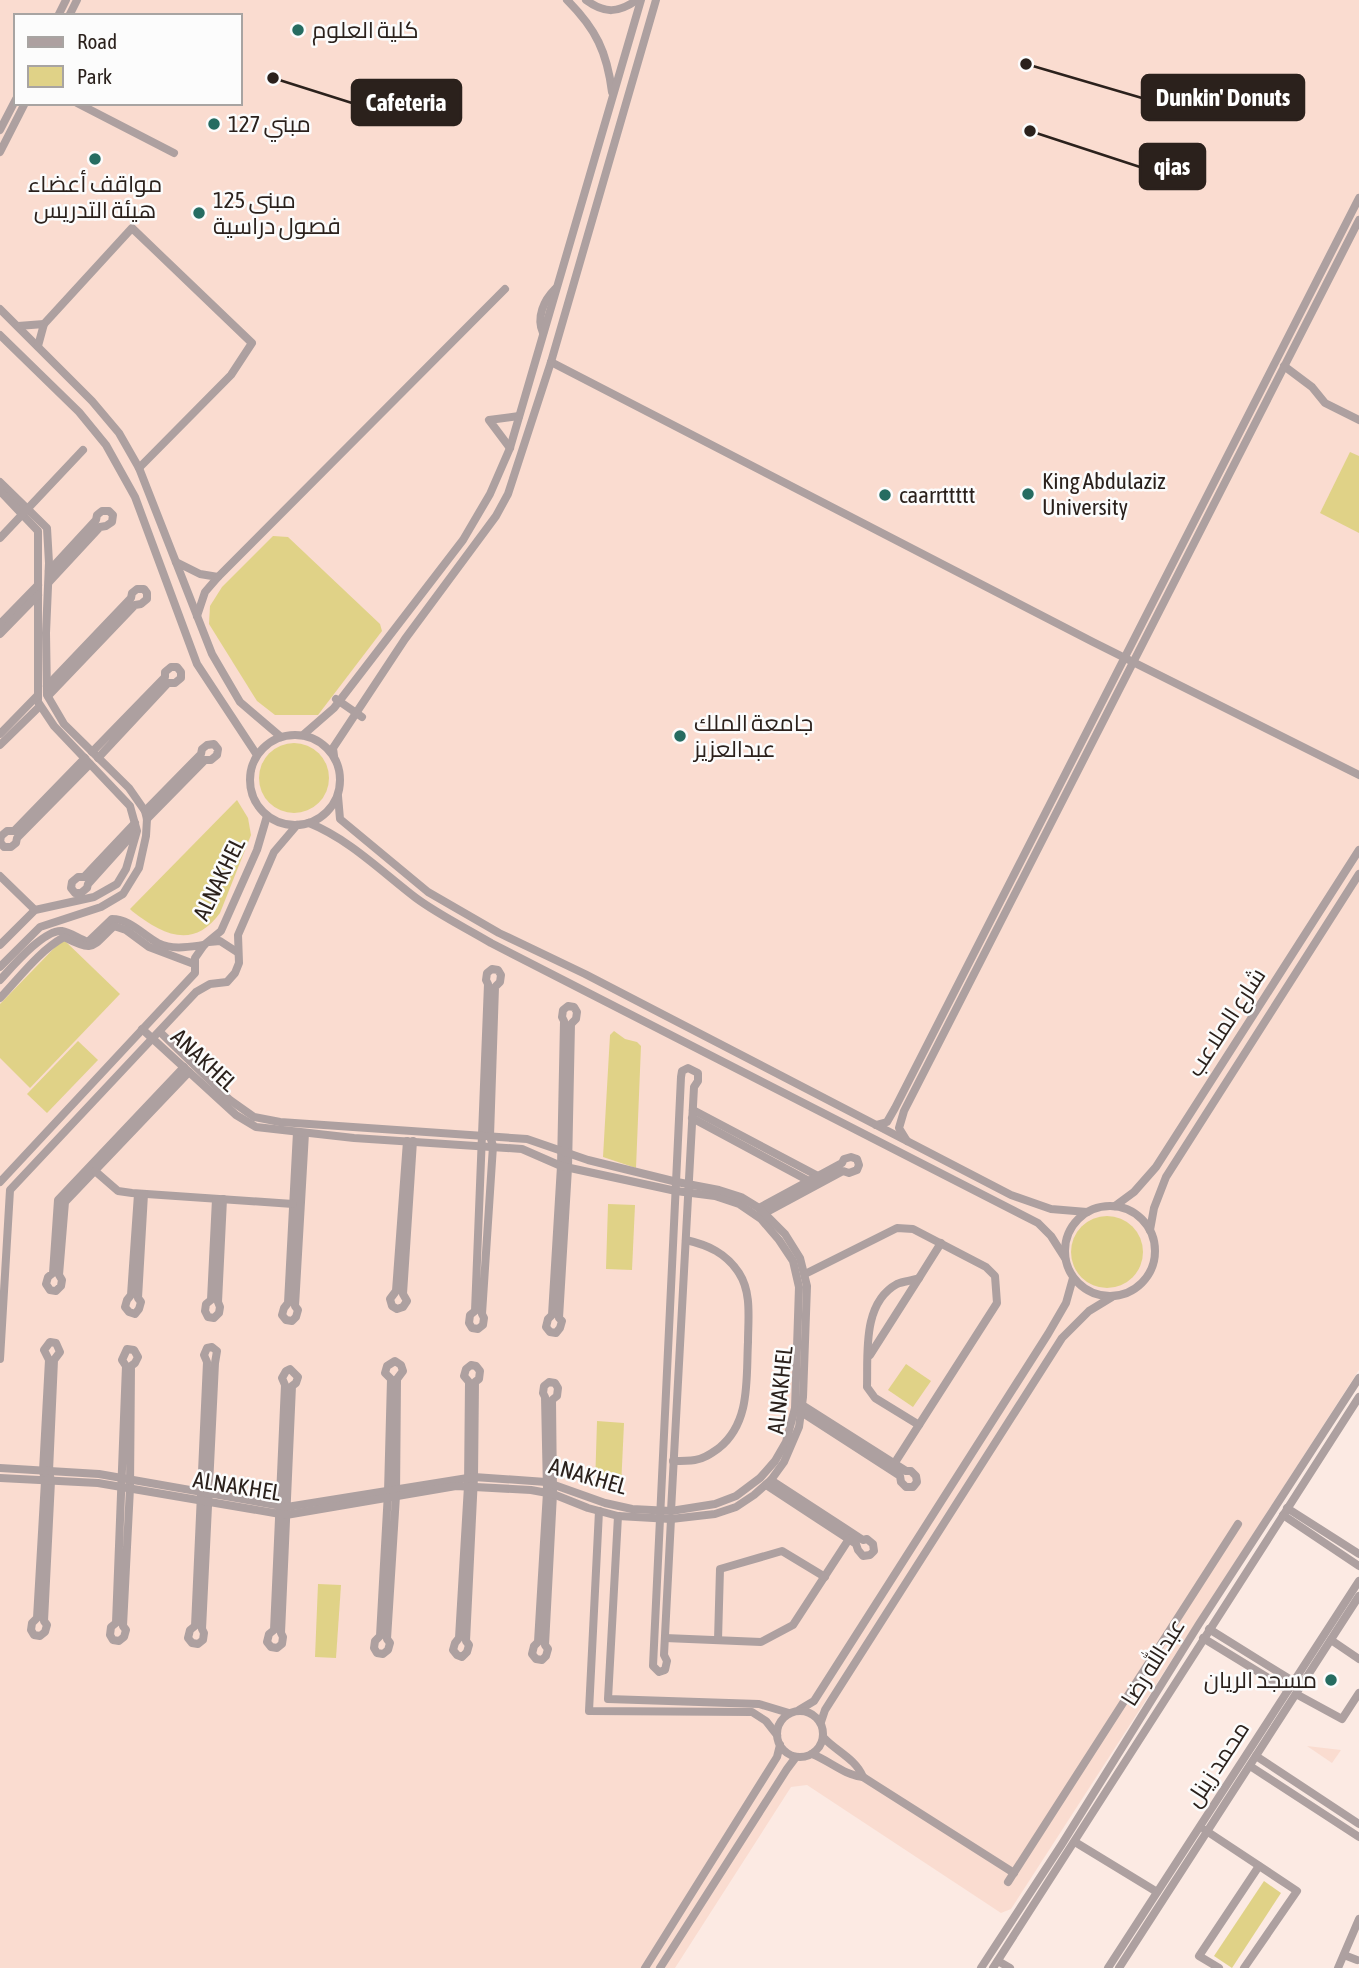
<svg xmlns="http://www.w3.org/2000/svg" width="1359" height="1968" viewBox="0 0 1359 1968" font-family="'Asap Condensed',Cairo,sans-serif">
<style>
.built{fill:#fadcd0;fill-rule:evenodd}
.green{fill:#e0d287}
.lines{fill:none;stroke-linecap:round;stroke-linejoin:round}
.minor{stroke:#ada0a0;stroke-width:8}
.poi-dot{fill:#266c61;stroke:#fcfcfc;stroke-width:2.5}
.labels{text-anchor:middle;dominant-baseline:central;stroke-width:5;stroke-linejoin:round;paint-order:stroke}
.poi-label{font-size:23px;fill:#2b211c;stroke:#fcfcfc;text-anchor:start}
.street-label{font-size:23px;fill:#2b211c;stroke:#fcfcfc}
.leader{fill:none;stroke:#2b211c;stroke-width:2.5}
.callout-dot{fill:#2b211c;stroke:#fcfcfc;stroke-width:2.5}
.callout{fill:#2b211c;stroke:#2b211c;stroke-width:2.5}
.callout-label{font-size:24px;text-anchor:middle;font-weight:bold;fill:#fff}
</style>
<rect width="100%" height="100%" fill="#fceae3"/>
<g class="built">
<path d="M0,0H1359V1370L1011,1909L1001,1913L807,1785L791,1787L675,1968H0ZM16,16H240V103H16Z"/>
<path d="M1307,1746L1341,1750L1332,1763Z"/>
</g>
<g class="green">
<path d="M1350,452L1359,456V533L1320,513Z"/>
<path d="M273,536L288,537L380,624L382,631L318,715H275L257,701L209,624L210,606L222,587Z"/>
<circle cx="294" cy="778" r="35"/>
<path d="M237,800L248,818L251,835L220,913C193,950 163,935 132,911L130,909Z"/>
<path d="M63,939L120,994L30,1088L0,1058V1004Z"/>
<path d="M614,1031L625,1039L637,1042L641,1046L636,1168L603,1157L610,1035Z"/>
<path d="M78,1041L98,1060L47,1113L27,1094Z"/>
<path d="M608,1204L635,1205L632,1270L606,1269Z"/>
<circle cx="1107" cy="1252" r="36"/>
<path d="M906,1364L931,1381L913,1407L888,1390Z"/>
<path d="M597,1421L624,1423L621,1487L595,1486Z"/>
<path d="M318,1584L341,1585L336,1658L315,1657Z"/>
<path d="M1264,1881L1281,1893L1232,1968L1214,1956Z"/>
</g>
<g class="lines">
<g class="minor">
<path d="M567,0C596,29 607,52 612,92"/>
<path d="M586,0C605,14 618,13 637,0"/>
<path d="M58,16L66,0"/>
<path d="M69,16L77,0"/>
<path d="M77,103L174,153"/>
<path d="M0,130L16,99"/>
<path d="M0,152L25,103"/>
<path d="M0,309L92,401L119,433L139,468L212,654L240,702L281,737"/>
<path d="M44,324L132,228L252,343L231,375L139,468"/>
<path d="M18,326L44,324L38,346"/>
<path d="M543,333C536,317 544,300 555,289"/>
<path d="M0,335L79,412L106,445L135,497L197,664L257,755"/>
<path d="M551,362L1093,642L1359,775"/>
<path d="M1284,366L1312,387L1325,403L1359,420"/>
<path d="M510,448L489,420L519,416"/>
<path d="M0,482L47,528L49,563L46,633L47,695L64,724L129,788L145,811L147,819L146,836L139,868L123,894L101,907L40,927L0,967"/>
<path d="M0,491L38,531V702L54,726L130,806L137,831L126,869L117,884L94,897L35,910L0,945"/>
<path d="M0,538L83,450"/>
<path d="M176,562L200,574L218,577L205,592L197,616"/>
<path d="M218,577L505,289"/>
<path d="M49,582L100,527L106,526L112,522L113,515L109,511H102L97,515L96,520L49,571"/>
<path d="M0,624L38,585"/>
<path d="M0,634L38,595"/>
<path d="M47,686L131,598L132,593L137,589H144L147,593V599L141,604L135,605L48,696"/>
<path d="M336,699L362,717"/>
<path d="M0,734L37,696"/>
<circle cx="295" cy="780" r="45"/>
<path d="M303,735L334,708L463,540L490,494L510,448L641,0"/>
<path d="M0,745L40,706"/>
<path d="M92,752L165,677V672L171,667H177L181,672V678L175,683H168L98,758"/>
<path d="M334,756L333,748L405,639L496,516L508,494L551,362L656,0"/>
<path d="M85,758L14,831H7L1,836L0,842L4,847H11L16,843L17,838L90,764"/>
<path d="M338,796L340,819L428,892L499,933L585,974L1011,1195L1051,1209L1087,1212"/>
<path d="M145,811L201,754L202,749L207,745L214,744L218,749L217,755L211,760H205L147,819"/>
<path d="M309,823C349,839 382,872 416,898C439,915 466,928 491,943L1038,1223L1051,1236L1065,1258"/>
<path d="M133,834L88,884L87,888L81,893H75L71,888L72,882L78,877H84L135,823"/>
<path d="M0,876L35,910"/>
<path d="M209,942L220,941L237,952"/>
<path d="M492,969L498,970L501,975L500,982L495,987L490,1136L493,1146L482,1314L484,1318L483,1325L478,1329L472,1328L469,1323L470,1315L475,1311L488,984L486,980L487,973Z"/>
<path d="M0,980C12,967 44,929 62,931C70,932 79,939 88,942L112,919C130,919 143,935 158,943C173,950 188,947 204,945"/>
<path d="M0,998C20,977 39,951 64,937C95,953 91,947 114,926L126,930L149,947L194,964"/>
<path d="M568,1006L574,1007L577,1012L576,1019L571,1024L568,1168L559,1318L562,1321L560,1328L556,1333L550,1332L546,1327L548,1319L552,1315L561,1166L564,1021L562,1017L563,1010Z"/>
<path d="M184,1067L58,1200L53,1273L48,1277L46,1284L50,1290L56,1291L61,1286L62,1280L59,1275L65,1202L189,1072"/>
<path d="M693,1110L818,1176"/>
<path d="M692,1118L809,1181"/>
<path d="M876,1125L887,1122L895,1108L1359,198"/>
<path d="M297,1132L288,1303L284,1308L282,1315L286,1320L292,1321L296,1317L298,1310L295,1306L305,1133"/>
<path d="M407,1141L396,1291L390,1299L392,1306L397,1309L403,1307L407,1301L403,1294L413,1141"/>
<path d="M907,1141L899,1128L904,1111L1359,220"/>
<path d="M95,1171L118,1191L132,1193L293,1204"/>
<path d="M0,1182L195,973V958L204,945L221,931L257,850L267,816"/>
<path d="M138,1194L131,1295L127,1300L125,1307L129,1312L135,1314L139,1309L141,1302L138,1298L144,1194"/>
<path d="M216,1199L211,1300L206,1304L205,1311L208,1317L214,1318L219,1313L220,1307L218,1302L223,1199"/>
<circle cx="1110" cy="1251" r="45"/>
<path d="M1115,1206L1134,1192L1156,1167L1359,850"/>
<path d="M759,1208L842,1163L844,1159L851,1157L857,1159L859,1165L857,1170L849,1173L843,1171L765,1213"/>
<path d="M1150,1230L1154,1208L1166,1177L1359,874"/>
<path d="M805,1274L897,1228L913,1229L986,1267L995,1276L997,1303L894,1464"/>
<path d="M50,1342L56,1343L60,1352L54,1360L49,1471L51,1481L44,1621L47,1625L45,1632L40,1636L34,1635L31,1630L32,1623L37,1618L45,1481L43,1471L49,1360L44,1350Z"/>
<path d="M212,1347L217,1351L215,1363L202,1629L204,1633L203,1640L198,1644L192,1643L188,1638L190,1630L195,1626L207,1362L204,1355L207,1348Z"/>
<path d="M127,1349L134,1350L138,1357L135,1363L131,1366L130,1488L123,1626L126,1630L124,1637L119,1641L113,1640L110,1635L111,1627L116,1623L126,1366L122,1360Z"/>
<path d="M870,1355L919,1278"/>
<path d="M0,1359L10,1190L196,992L210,984L227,982L235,973L239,963L238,935L274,852L297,825"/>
<path d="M395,1361L401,1365L403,1371L397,1379L396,1496L387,1639L390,1643L388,1650L383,1654L377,1653L374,1648L375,1641L380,1636L388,1492L391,1379L385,1373L387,1366Z"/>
<path d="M471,1365L476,1366L480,1371L479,1379L475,1382L474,1477L466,1641L469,1645L467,1652L462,1657L457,1655L453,1650L455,1643L459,1638L468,1486L469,1382L464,1376L466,1369Z"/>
<path d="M290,1369L298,1377L296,1383L292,1386L281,1633L283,1637L282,1644L277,1648L271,1647L267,1642L269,1634L274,1630L285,1385L282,1378L286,1371Z"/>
<path d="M549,1382L555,1383L558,1388L557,1396L552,1400L553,1494L545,1645L548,1649L546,1656L542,1660L536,1659L532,1654L534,1646L538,1642L547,1492L545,1397L543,1393L544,1386Z"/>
<path d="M801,1412L900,1476L901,1482L906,1487H913L917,1482L916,1476L911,1471H906L802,1405"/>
<path d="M919,1425L875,1398L867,1387C868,1354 862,1303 897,1284C904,1281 912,1281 919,1278L941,1243"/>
<path d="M673,1461C681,1461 688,1461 695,1460C704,1459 712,1453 719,1448C751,1422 746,1379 748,1342C748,1319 752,1293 739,1273C726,1253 708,1245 686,1240"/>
<path d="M0,1468L99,1474L287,1507L474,1477L546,1482L605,1503L632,1509L671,1511L715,1504L736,1496L760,1478L775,1461L786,1442L795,1408L799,1287L793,1261L779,1240L761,1219L739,1204L715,1196L676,1191L561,1166L522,1149L354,1138L256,1127L236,1115L142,1029"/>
<path d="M0,1478L98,1483L286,1515L456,1486L531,1490L553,1494L588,1508L618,1516L671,1519L715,1514L736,1507L754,1495L771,1480L784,1462L799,1427L803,1397L807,1286L800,1258L785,1234L759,1208L741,1197L719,1190L677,1182L588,1160L527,1139L280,1122L254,1117L230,1100L160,1032"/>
<path d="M766,1485L856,1544L858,1550L863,1556L870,1555L874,1551L873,1544L867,1539L863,1540L771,1480"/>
<path d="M1287,1508L1359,1554"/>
<path d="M599,1511L589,1711L752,1712L766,1721L777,1735"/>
<path d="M671,1511L694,1087L698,1081V1073L688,1068L682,1071L681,1077L653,1666L659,1672L665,1670L667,1661L664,1655L671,1519"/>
<path d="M1283,1515L1359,1566"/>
<path d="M618,1516L608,1699L759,1704L789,1713"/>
<path d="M1209,1629L1296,1683"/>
<path d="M665,1638L761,1642L793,1625L849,1539"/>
<path d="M1203,1638L1288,1690"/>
<path d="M718,1640L720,1569L782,1551L825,1577"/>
<path d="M1331,1640L1359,1659"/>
<path d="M1296,1694L1342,1719L1359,1693"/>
<path d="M799,1710L814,1701L1048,1334L1066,1303L1073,1278"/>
<circle cx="800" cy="1734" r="23"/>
<path d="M821,1722L825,1710L1062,1338L1089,1311L1112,1297"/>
<path d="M812,1754C830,1761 844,1775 863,1777C856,1759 836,1751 824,1738"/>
<path d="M1256,1756L1359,1824"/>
<path d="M1250,1766L1359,1837"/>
<path d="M863,1777L1014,1873"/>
<path d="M1205,1830L1297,1891L1244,1968"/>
<path d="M1075,1842L1157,1892"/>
<path d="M1008,1882L1238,1524"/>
<path d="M1344,1955L1357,1960"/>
<path d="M998,1961L1010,1968"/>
<path d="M645,1968L777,1757L780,1745"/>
<path d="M660,1968L787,1769L796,1757"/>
<path d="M981,1968L1062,1844L1199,1624L1359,1378"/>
<path d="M993,1968L1359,1397"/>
<path d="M1108,1968L1359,1581"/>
<path d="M1119,1968L1359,1596"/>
<path d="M1219,1968L1199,1956L1259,1866"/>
<path d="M1338,1968L1359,1919"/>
</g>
</g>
<g class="poi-dot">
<circle cx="298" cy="30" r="7"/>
<circle cx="214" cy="124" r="7"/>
<circle cx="95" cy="159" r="7"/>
<circle cx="199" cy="213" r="7"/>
<circle cx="1028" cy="494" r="7"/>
<circle cx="885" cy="495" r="7"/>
<circle cx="680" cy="736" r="7"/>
<circle cx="1331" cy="1680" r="7"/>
</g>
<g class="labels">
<g class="poi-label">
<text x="312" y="30">كلية العلوم</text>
<text x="228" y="124">مبني 127</text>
<text x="95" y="184" text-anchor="middle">مواقف أعضاء<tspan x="95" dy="26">هيئة التدريس</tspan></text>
<text x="213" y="200">مبنى 125<tspan x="213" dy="26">فصول دراسية</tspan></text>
<text x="1042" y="481">King Abdulaziz<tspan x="1042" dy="26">University</tspan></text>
<text x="899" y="495">caarrttttt</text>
<text x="694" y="723">جامعة الملك<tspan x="694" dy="26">عبدالعزيز</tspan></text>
<text x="1317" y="1680" text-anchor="end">مسجد الريان</text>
</g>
<g class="street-label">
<text transform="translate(219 879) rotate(-64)">ALNAKHEL</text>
<text transform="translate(1226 1022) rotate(-57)">شارع الملاعب</text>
<text transform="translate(204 1060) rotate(43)">ANAKHEL</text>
<text transform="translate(780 1390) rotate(-84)">ALNAKHEL</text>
<text transform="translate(588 1476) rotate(16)">ANAKHEL</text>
<text transform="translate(237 1486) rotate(9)">ALNAKHEL</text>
<text transform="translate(1153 1662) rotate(-58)">عبدالله رضا</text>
<text transform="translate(1217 1764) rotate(-57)">محمد زينل</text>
</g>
</g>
<path class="leader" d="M1026 64L1142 98M273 78L352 103M1030 131L1140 167"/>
<g class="callout-dot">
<circle cx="1026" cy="64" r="7"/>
<circle cx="273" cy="78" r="7"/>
<circle cx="1030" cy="131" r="7"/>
</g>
<g class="callout">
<rect x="1142" y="75" width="162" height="45" rx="7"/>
<rect x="352" y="80" width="109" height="45" rx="7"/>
<rect x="1140" y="144" width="65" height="45" rx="7"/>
</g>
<g class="callout-label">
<text x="1223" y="106">Dunkin' Donuts</text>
<text x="406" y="111">Cafeteria</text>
<text x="1172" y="175">qias</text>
</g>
<rect x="14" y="14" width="228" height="91" fill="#fcfcfc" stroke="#a8a4a2" stroke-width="2"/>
<rect x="28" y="37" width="35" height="10" fill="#ada0a0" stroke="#a8a4a2" stroke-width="2"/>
<text x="77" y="49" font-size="21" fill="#2b211c">Road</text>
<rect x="28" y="66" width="35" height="21" fill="#e0d287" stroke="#a8a4a2" stroke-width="2"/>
<text x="77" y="84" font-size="21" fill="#2b211c">Park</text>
</svg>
